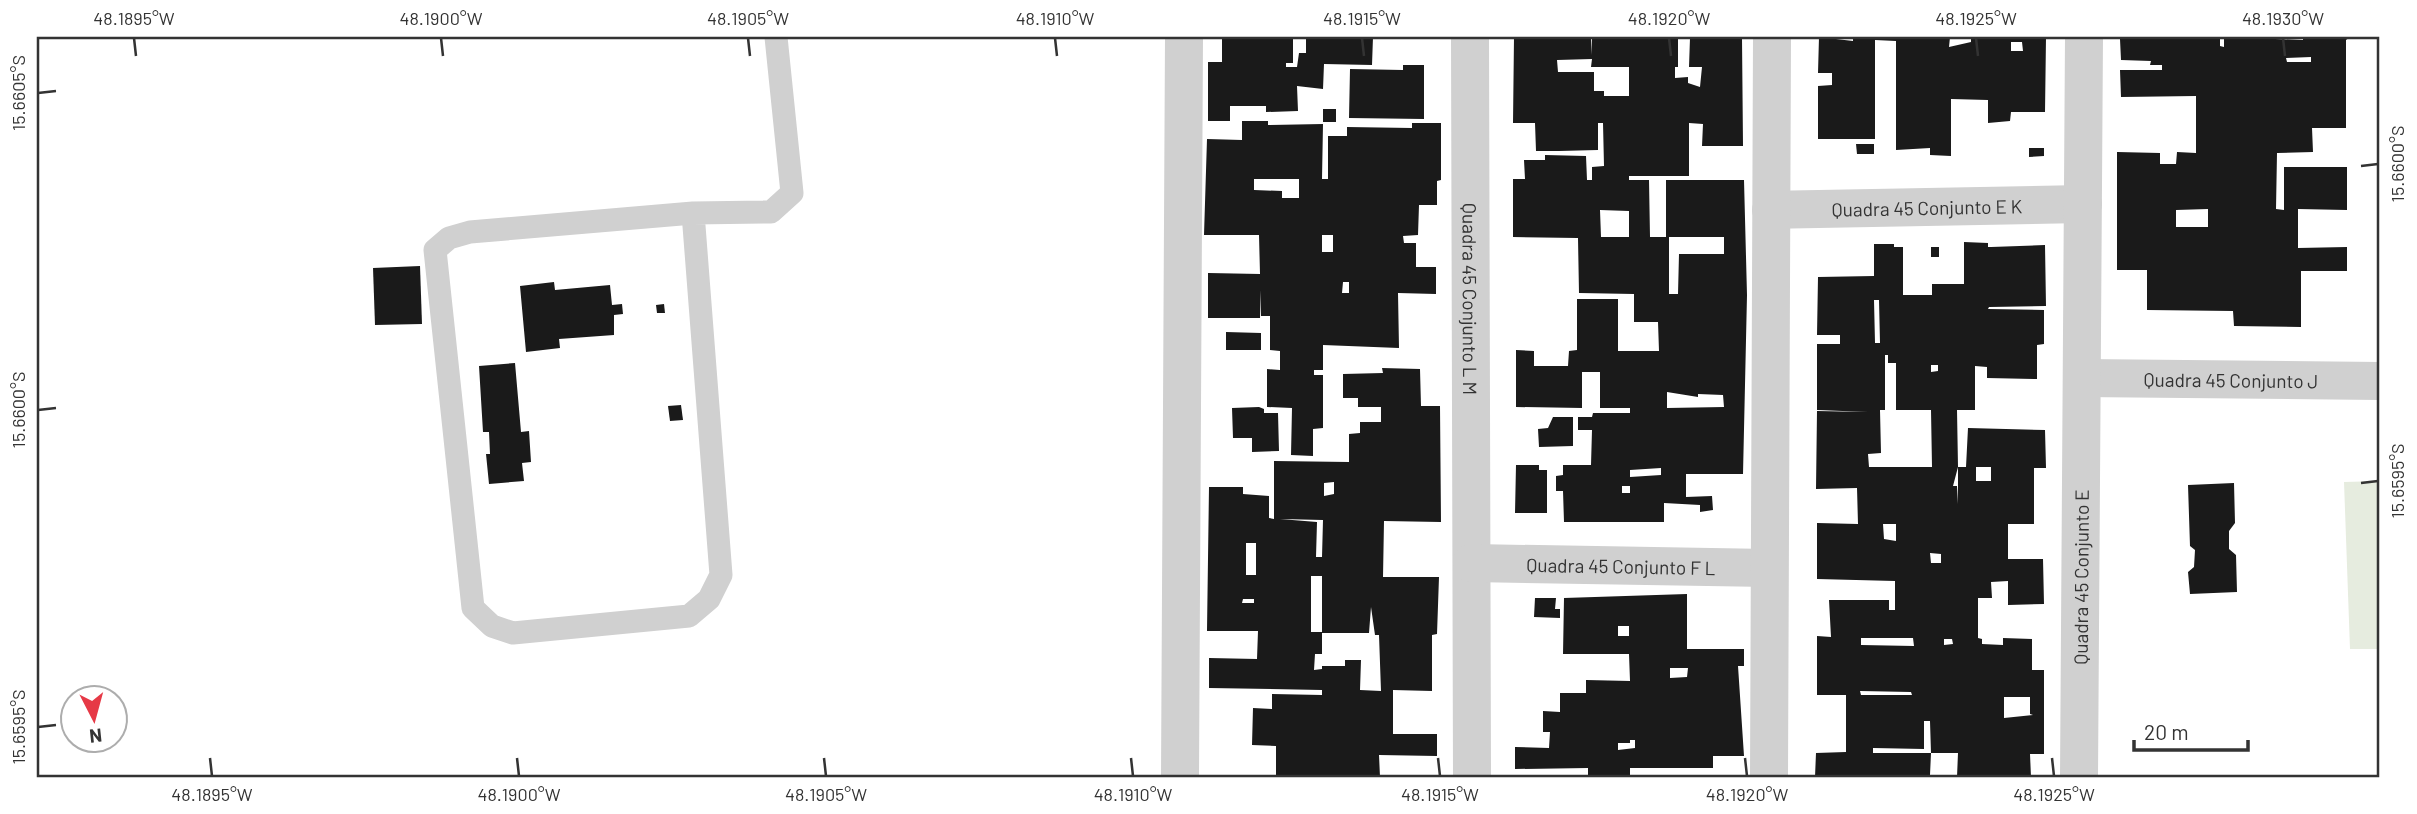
<svg xmlns="http://www.w3.org/2000/svg" width="2417" height="814" viewBox="0 0 2417 814" font-family="Barlow,sans-serif">
<style>
.green{fill:#e6ecdf}
.building{fill:#1a1a1a;fill-rule:evenodd}
.lines{fill:none;stroke-linecap:round;stroke-linejoin:round}
.service{stroke:#d0d0d0;stroke-width:23}
.minor{stroke:#d0d0d0;stroke-width:38}
.ticks{fill:none;stroke:#333;stroke-width:2.5}
.labels{text-anchor:middle;dominant-baseline:central;stroke-width:7;stroke-linejoin:round;paint-order:stroke}
.street-label{font-size:19px;fill:#333;stroke:#fff}
.neatline{fill:none;stroke:#333;stroke-width:2.5}
.ticks-label{font-size:18px;text-anchor:middle;fill:#333}
</style>
<rect width="100%" height="100%" fill="#fff"/>
<path class="green" d="M2380,481V649H2350L2344,482Z"/>
<g class="building">
<path d="M1222,37H1293V63H1286V67H1297L1299,53H1306V37H1373L1372,65L1324,64L1323,89L1297,86L1298,111L1266,112V106H1230V121H1208V62H1222Z"/>
<path d="M1514,37H1591L1592,55V37H1678V67H1675V78L1688,77V83L1700,87L1702,67H1689L1690,38H1742L1743,146H1702L1703,124L1689,123V176H1629V180H1649L1650,237H1666V180H1744L1747,295L1743,474H1686V497L1712,496L1713,510L1700,512V505L1664,503V522H1564L1563,491H1556V476L1563,475V465H1591L1592,430H1578V417H1592L1593,413H1630V408H1600V372H1582V408L1516,407V350L1534,351V366H1568L1569,351L1577,350V299H1618V351H1659L1658,322H1634V294L1579,293L1578,238L1513,237V179H1525L1524,160H1545V155L1586,156L1587,180H1592V167L1604,166L1603,123H1598V150L1559,151H1536L1535,123H1513ZM1592,59L1591,67H1629V96H1604V91H1594V72H1558L1557,60ZM1600,210L1629,211V237H1601ZM1669,237H1724V254H1679L1678,294H1669ZM1667,392L1698,397V394L1723,395L1724,407L1667,408ZM1661,468V475L1630,477V470ZM1622,486H1630V493H1622Z"/>
<path d="M1819,37L1853,41V37H1950L1949,47L1971,42V37H2046L2045,112H2011L2010,121L1988,123V100L1951,99V156L1930,155V148L1896,150V41L1875,40V139H1818V86L1832,85V73H1818ZM2011,42H2022L2023,51H2011Z"/>
<path d="M2220,37V46L2224,47V37L2303,40V37H2350L2346,40V128H2312L2313,152L2277,153L2276,209L2284,210V167H2347V210L2298,209V248L2347,247V271H2301V327L2234,326L2233,311L2147,310V270H2117V152L2160,153V164H2176L2177,152L2196,153V96L2121,97L2120,70H2162V65H2150L2151,61L2121,60L2120,39ZM2311,57V62H2287L2286,58ZM2208,209V227H2176V210Z"/>
<path d="M1403,65H1424V119L1349,118L1350,69L1403,70Z"/>
<rect x="1323" y="109" width="13" height="13"/>
<path d="M1242,121H1268V125L1323,124L1322,179H1328V136H1347V127L1412,128V123H1441V180L1437,181V205H1419L1418,235L1403,236L1404,243H1416V267H1436V294L1398,293L1399,348L1323,345V370H1314V375H1323V428L1313,429V456L1291,455L1292,408L1267,407V369L1280,370V351L1270,350V316H1261V290L1260,318H1208V273L1260,274L1259,235H1204L1207,139L1242,140ZM1254,179H1299V198H1282V191L1254,190ZM1333,235V252H1322V235ZM1343,282H1349V293H1342Z"/>
<path d="M1856,144H1874V154H1857Z"/>
<path d="M2029,148H2044V156L2029,157Z"/>
<path d="M1964,242L1988,243V247H1991L2045,245L2046,306L1989,307L1988,309L2044,310V344L2037,345V379L1987,378V367L1975,366V410H1957L1958,467L1953,486H1957L1958,504V467H1966L1968,428L2045,430L2046,468H2034V524H2008V559H2043L2044,604L2008,605V581L1991,582L1992,598H1978V638L1982,639V644L2003,645V638L2032,639V670H2044V754H2030L2031,777H1957L1958,753H1931L1930,775L1942,777H1815L1816,753L1846,752V695H1817V636L1831,637L1829,600H1889V610H1895V581L1817,579V523L1858,524L1857,488L1816,489L1817,411L1868,412L1817,410V344H1840V335H1817L1818,277L1874,276V244H1894V247H1903V295H1932V284H1964ZM1874,300H1879L1880,343H1875ZM1885,355H1888V363H1896V410H1931L1932,467H1869L1868,454L1881,453L1880,410H1885ZM1931,365H1938V371L1931,372ZM1976,467H1991V481H1976ZM1883,524H1896V541L1884,539ZM1930,553L1941,554V563H1931ZM1861,638H1913L1914,646L1861,645ZM1944,639H1952L1953,644L1944,645ZM1860,691L1911,692L1912,695H1861ZM2004,697H2030V714L2033,715L2004,718ZM1924,721H1930L1931,753H1873V748L1924,749Z"/>
<rect x="1931" y="247" width="8" height="10"/>
<path d="M420,266L422,324L375,325L373,268Z"/>
<path d="M554,282L555,290L610,285L612,305L622,304L623,314L614,315V335L559,339L560,348L526,352L520,286Z"/>
<path d="M664,304L665,313H657L656,305Z"/>
<path d="M1226,332L1261,333V350H1226Z"/>
<path d="M515,363L521,432L529,431L531,462L522,463L524,481L489,484L486,454H490L489,432H483L479,366Z"/>
<path d="M1382,368L1420,369L1421,406H1440L1441,522L1384,521L1383,577H1439L1437,634L1432,635V691L1393,690V734H1437V756L1379,755L1380,777H1276V746L1252,745L1253,708L1272,709V694L1322,695V690L1209,688V658L1257,659L1258,631H1207L1209,487H1243V494L1269,496V518L1274,519V461L1349,462V434L1360,433V422H1381V407H1358V398H1343V374L1383,373ZM1334,482V494L1324,496V483ZM1280,519L1323,520L1322,557H1316L1317,522ZM1246,543H1256V575H1246ZM1311,576H1322V632H1311ZM1243,599H1254V603H1242ZM1371,607L1375,635H1379L1381,691L1360,690L1361,660H1345V666H1322V669L1314,670L1315,654H1322V633H1369Z"/>
<path d="M681,405L683,420L670,421L668,406Z"/>
<path d="M1259,407L1264,409V413H1278L1279,451L1252,452V438H1233L1232,408Z"/>
<path d="M1553,417H1573V446L1539,447L1538,429L1548,428Z"/>
<path d="M1516,465H1539V470H1547V513H1515Z"/>
<path d="M2234,483L2235,523L2229,531V549L2236,555L2237,592L2190,594L2188,572L2194,567L2195,550L2190,546L2188,485Z"/>
<path d="M1687,594V649H1744V666H1738L1744,756H1713V768H1630V777H1588V768L1515,769V747L1549,748L1550,732H1543V711L1560,712V693H1586V680L1630,681L1629,654H1563L1564,598ZM1618,626H1629V636H1618ZM1670,668H1688L1687,677L1670,678ZM1630,740H1635V748L1618,750V743H1630Z"/>
<path d="M1535,598H1556L1555,609H1560V618L1534,617Z"/>
</g>
<g class="lines">
<path class="service" d="M693,213L721,575L709,599L689,616L513,633L492,626L473,608L435,250L449,238L470,232L693,213L771,212L792,193L776,37"/>
<g class="minor">
<path id="s1" d="M1470,37L1472,777"/>
<path id="s2" d="M1771,210L2083,204"/>
<path id="s3" d="M2082,378L2380,381"/>
<path id="s4" d="M1472,563L1769,568"/>
<path d="M1180,777L1184,37"/>
<path d="M1769,777L1772,37"/>
<path id="s5" d="M2079,777L2084,37"/>
</g>
</g>
<path class="ticks" d="M134,38L136,56M441,38L443,56M748,38L750,56M1055,38L1057,56M1362,38L1364,56M1669,38L1671,56M1976,38L1978,56M2283,38L2285,56M38,93L56,91M2361,166L2378,164M38,410L56,408M2361,483L2378,481M38,727L56,725M210,758L212,776M517,758L519,776M824,758L826,776M1131,758L1133,776M1438,758L1440,776M1745,758L1747,776M2052,758L2054,776"/>
<g class="labels">
<g class="street-label">
<text stroke="none"><textPath href="#s2" startOffset="156">Quadra 45 Conjunto E K</textPath></text>
<text stroke="none"><textPath href="#s1" startOffset="262">Quadra 45 Conjunto L M</textPath></text>
<text stroke="none"><textPath href="#s3" startOffset="149">Quadra 45 Conjunto J</textPath></text>
<text stroke="none"><textPath href="#s4" startOffset="149">Quadra 45 Conjunto F L</textPath></text>
<text stroke="none"><textPath href="#s5" startOffset="200">Quadra 45 Conjunto E</textPath></text>
</g>
</g>
<rect width="2417" height="814" fill="none" stroke="#ffffff" stroke-width="77"/>
<g transform="translate(94 719) rotate(174)"><circle r="33" fill="#ffffff" stroke="#adadad" stroke-width="2"/>
<path d="M0-5L12 26L0 18L-12 26Z" fill="#e63946"/>
<text y="-10" font-size="19" font-weight="bold" text-anchor="middle" fill="#333333">N</text>
</g>
<path d="M2134 740v10h114v-10" fill="none" stroke="#333333" stroke-width="3.5"/>
<text x="2144" y="740" font-size="21" fill="#333333" stroke="#ffffff" stroke-width="5" paint-order="stroke">20 m</text>
<rect x="38" y="38" width="2340" height="738" class="neatline"/>
<g class="ticks-label">
<text x="134" y="25">48.1895°W</text>
<text x="441" y="25">48.1900°W</text>
<text x="748" y="25">48.1905°W</text>
<text x="1055" y="25">48.1910°W</text>
<text x="1362" y="25">48.1915°W</text>
<text x="1669" y="25">48.1920°W</text>
<text x="1976" y="25">48.1925°W</text>
<text x="2283" y="25">48.1930°W</text>
<text transform="translate(19 93) rotate(-90)" y="6">15.6605°S</text>
<text transform="translate(2398 164) rotate(-90)" y="6">15.6600°S</text>
<text transform="translate(19 410) rotate(-90)" y="6">15.6600°S</text>
<text transform="translate(2398 481) rotate(-90)" y="6">15.6595°S</text>
<text transform="translate(19 727) rotate(-90)" y="6">15.6595°S</text>
<text x="212" y="801">48.1895°W</text>
<text x="519" y="801">48.1900°W</text>
<text x="826" y="801">48.1905°W</text>
<text x="1133" y="801">48.1910°W</text>
<text x="1440" y="801">48.1915°W</text>
<text x="1747" y="801">48.1920°W</text>
<text x="2054" y="801">48.1925°W</text>
</g>
</svg>
